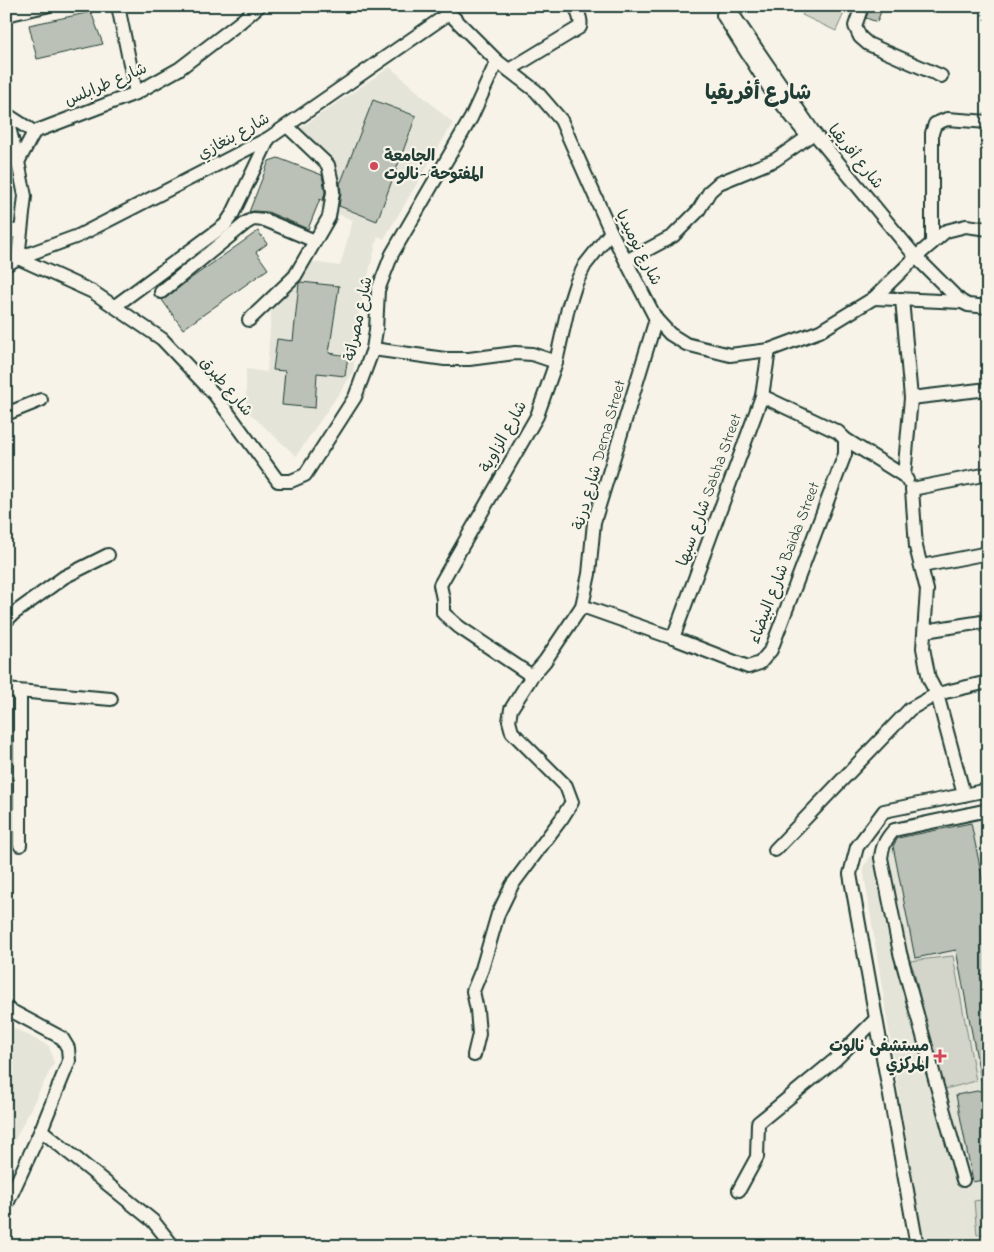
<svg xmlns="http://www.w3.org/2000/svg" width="994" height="1252" viewBox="0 0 994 1252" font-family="'Indie Flower','Playpen Sans Arabic',sans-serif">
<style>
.built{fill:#e5e4d9}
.green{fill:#d3d5ca;stroke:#79897f}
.building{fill:#bbc1b6;stroke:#1f3d34}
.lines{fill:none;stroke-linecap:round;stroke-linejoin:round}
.minor-casing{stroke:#1f3d34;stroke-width:16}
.path{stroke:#1f3d34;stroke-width:2;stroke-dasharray:1 4;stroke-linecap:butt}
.minor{stroke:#f7f3e8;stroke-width:12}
.poi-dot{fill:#d1495b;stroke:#f7f3e8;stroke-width:2}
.labels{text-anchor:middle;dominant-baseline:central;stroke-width:4.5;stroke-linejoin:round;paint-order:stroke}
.street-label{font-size:16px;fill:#1f3d34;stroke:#f7f3e8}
.poi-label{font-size:16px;font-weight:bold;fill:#1f3d34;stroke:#f7f3e8;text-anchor:start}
.district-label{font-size:21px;font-weight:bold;fill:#1f3d34;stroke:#f7f3e8}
</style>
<rect width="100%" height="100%" fill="#f7f3e8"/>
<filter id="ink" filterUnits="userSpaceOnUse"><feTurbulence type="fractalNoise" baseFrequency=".02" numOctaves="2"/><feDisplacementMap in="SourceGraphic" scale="10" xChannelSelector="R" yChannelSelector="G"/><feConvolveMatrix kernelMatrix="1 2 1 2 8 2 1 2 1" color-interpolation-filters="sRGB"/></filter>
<g filter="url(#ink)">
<g class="built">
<path d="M390,67L453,123L384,239L378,236L358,316L353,373L296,456L246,410V369L267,372L271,312L288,268L305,261L340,266L353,220L320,207L335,167L299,129Z"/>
<path d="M988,806V1246H923L863,867L897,821Z"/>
<path d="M6,1024L49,1046L54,1063L6,1157Z"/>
</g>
<g class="green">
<path d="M806,6H847L836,31L802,15Z"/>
<path d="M953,956L976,1081L941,1090L914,971L910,961Z"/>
<path d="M988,1199V1233L977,1235L974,1201Z"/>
</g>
<g class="building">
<path d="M870,6H883L877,22L866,18Z"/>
<path d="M91,12L103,44L37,59L29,25Z"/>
<path d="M373,100L416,116L377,221L339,206L341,193L340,182H341Z"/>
<path d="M278,158L322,175L325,192L323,201L320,199L308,229L268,212L254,211L249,212L269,161Z"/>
<path d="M258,231L267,244L256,252L268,269L183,329L162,300L166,298L190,279Z"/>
<path d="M301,282L339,286L329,353L348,356L345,376L317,373L315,408L282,405L285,371L273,370L277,339L293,341L299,283Z"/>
<path d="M971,823L986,896L988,895V1038L983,1039L988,1066V1089L983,1090L956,950L915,958L893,846L898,838Z"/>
<path d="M988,1089V1179L973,1182L956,1095Z"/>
</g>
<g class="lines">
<g class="minor-casing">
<g id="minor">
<path d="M118,6L136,93"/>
<path d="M442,6L497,61L536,91L561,120L611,232L656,319L670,334L686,344L730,355L769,350L820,331L874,298L916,257L946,231L966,226L988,229"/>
<path d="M727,6L814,133L916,257L954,295L962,302L968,305L988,307"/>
<path d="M862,6L855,26L860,37L868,44L941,76"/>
<path d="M6,15L46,6"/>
<path d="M723,15L770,89L804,132"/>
<path d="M509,70L580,27C582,20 578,13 575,6"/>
<path d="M6,114L34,132"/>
<path d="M6,116L18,162L25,196L18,258"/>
<path d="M34,132L136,93L179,69L239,23L259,6"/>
<path d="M18,162L34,132"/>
<path d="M6,232L21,230"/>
<path d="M932,243V133L935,124L947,119L988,122"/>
<path d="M18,258L93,292L162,339L215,395L278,481H291L305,475L355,397L373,349L376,330L378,290L392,254L471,118L497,61"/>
<path d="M626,261L673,236L698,211L710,191L719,183L775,160L814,133"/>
<path d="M6,265L18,258L78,236L269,138L448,14"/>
<path d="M161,292L246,223L253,219L265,220L315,241"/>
<path d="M874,298L962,302"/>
<path d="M902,299L911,398L904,476"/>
<path d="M115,306L225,225L233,213L269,138"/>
<path d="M249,320L295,276L329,217L333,192L332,183L328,165L287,126"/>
<path d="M373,349L445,359H469L515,353L532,354L556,362"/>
<path d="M911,398L988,389"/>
<path d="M6,414L41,400"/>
<path d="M845,439L904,476L907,480"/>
<path d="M922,566L988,553"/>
<path d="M582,606L673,638L748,667L760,663L771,650L845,454V439L838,432L762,396"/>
<path d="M6,621L13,614L64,577L108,555"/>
<path d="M925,631L988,621"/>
<path d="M673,638L762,396L769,350"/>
<path d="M532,676L459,627L443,613V599L440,585L449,569L537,416L556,362L568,308L576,283L585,265L611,232"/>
<path d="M6,690L111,699"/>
<path d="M964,795L937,694L929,679L923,648L927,590L916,547L912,489L988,474"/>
<path d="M20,845V692"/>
<path d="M775,850L910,709L937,694L988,682"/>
<path d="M6,1008L62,1038L68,1048L69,1061L41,1130L6,1206"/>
<path d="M474,1055L479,1034L477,1010L473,991L482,969L498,914L512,885L562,818L572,802L566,786L512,732L509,721L511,709L532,676L545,661L582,606L589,574L594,522L656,319"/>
<path d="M41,1130L153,1221L173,1246"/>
<path d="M963,1180L900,953L881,858C882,846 886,839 894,830L988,810"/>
<path d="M739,1190L757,1157L758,1123L836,1059L876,1019"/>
<path d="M917,1246L850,874L857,847L884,811L988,790"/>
</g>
</g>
<path class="path" d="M977,6L979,8L988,26"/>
<use href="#minor" class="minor"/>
</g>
</g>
<g class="poi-dot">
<circle cx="374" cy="166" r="5"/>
<path d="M937.5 1048.5h5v5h5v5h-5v5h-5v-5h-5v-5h5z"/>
</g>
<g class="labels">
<g class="street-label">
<text transform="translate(106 85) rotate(-23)">شارع طرابلس</text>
<text transform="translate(234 137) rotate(-29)">شارع بنغازي</text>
<text transform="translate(855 157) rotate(51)">شارع أفريقيا</text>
<text transform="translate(638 248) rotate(63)">شارع نوميديا</text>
<text transform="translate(359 319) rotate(-78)">شارع مصراتة</text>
<text transform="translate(226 387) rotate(50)">شارع طبرق</text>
<text transform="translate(504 437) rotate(-61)">شارع الزاوية</text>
<text transform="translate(600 455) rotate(-74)">شارع درنة Derna Street</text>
<text transform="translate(710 490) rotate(-70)">شارع سبها Sabha Street</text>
<text transform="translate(785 563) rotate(-69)">شارع البيضاء Baida Street</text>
</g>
<g class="poi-label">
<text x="384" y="157">الجامعة<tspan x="384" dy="18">المفتوحة -نالوت</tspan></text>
<text x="929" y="1047" text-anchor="end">مستشفى نالوت<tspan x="929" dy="18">المركزي</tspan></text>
</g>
<g class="district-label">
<text x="758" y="94">شارع أفريقيا</text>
</g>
</g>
<rect width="994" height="1252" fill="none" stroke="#f7f3e8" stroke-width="25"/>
<rect x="12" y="12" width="969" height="1227" fill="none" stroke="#1f3d34" stroke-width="2" filter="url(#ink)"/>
</svg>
